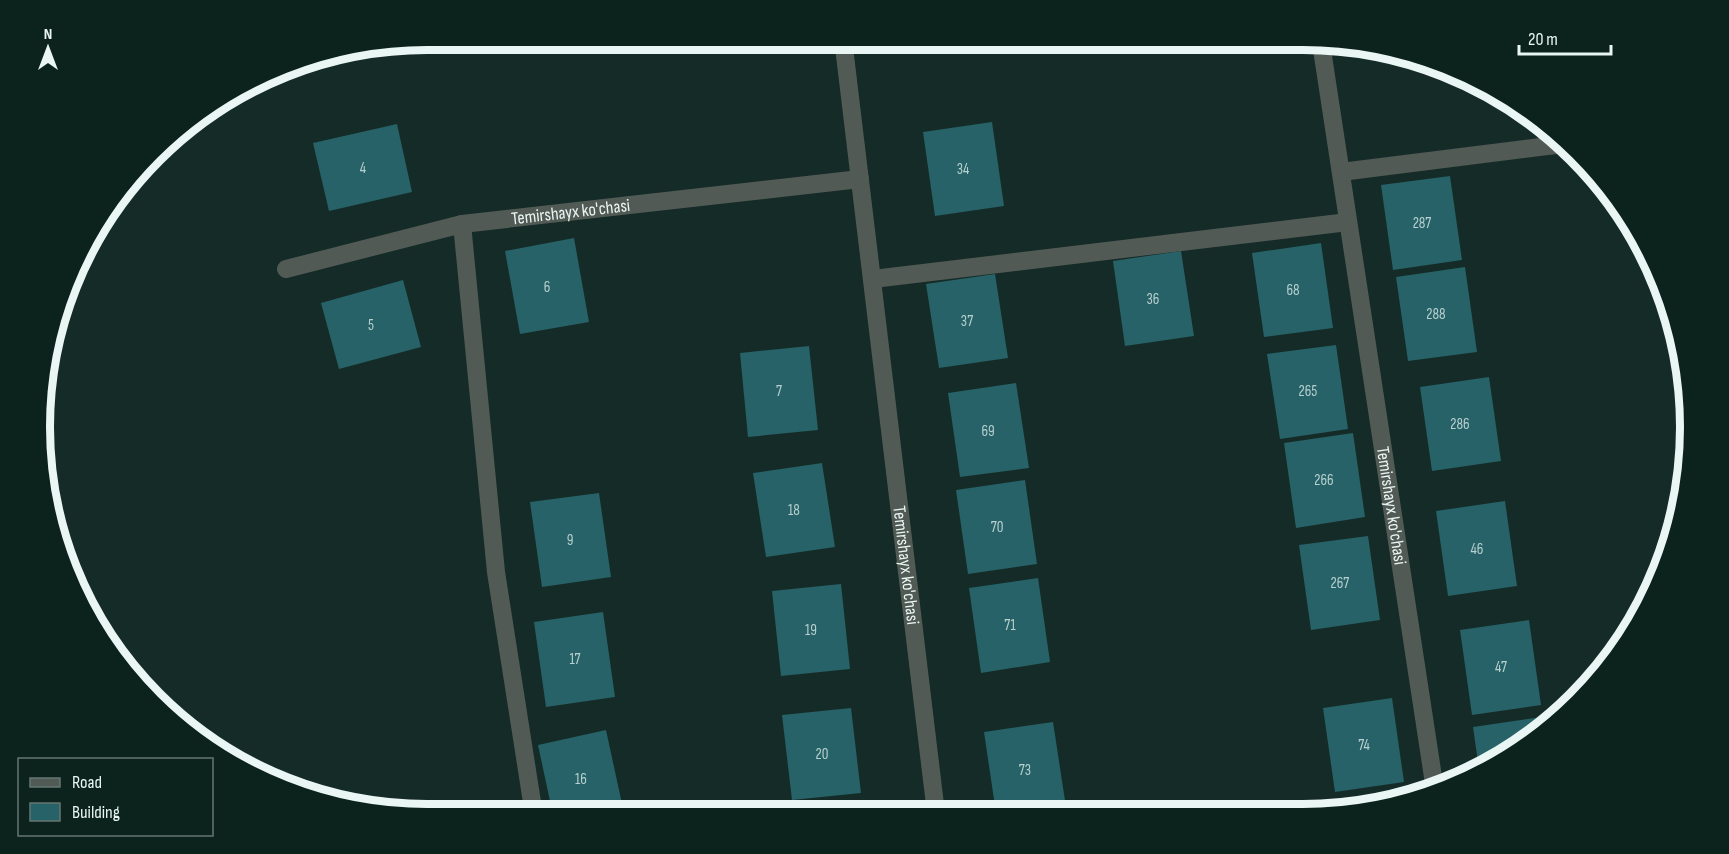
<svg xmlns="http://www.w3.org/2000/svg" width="1729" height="854" viewBox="0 0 1729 854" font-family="'Sofia Sans Condensed',sans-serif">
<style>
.building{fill:#266267}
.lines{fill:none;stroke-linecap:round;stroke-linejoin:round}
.street{stroke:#525a55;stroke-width:18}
.labels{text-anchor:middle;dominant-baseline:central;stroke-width:4.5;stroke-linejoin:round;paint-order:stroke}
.number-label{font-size:15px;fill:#b8d1d0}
.street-label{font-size:18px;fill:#e9f6f3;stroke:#0c221d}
.rim{fill:none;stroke:#e9f6f3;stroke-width:8}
</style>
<rect width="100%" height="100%" fill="#152b27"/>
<g class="building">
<path d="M901,39H971L972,44L903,54Z"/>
<path d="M992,122L1004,206L935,216L923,132Z"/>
<path d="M397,124L412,192L329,211L313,143Z"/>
<path d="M1450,176L1462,260L1393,270L1381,185Z"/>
<path d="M574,238L589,322L520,334L505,251Z"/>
<path d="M1321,243L1333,328L1264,337L1252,253Z"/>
<path d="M1181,251L1194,336L1125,346L1113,261Z"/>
<path d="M1465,267L1477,352L1408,361L1396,277Z"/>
<path d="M995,274L1008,358L939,368L926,284Z"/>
<path d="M403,280L421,347L339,369L321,303Z"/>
<path d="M1336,345L1348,429L1280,439L1267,354Z"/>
<path d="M809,346L818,430L748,437L740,353Z"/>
<path d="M1489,377L1501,461L1432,471L1420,387Z"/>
<path d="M1016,383L1029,468L960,477L948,393Z"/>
<path d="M1353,433L1365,517L1296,528L1284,443Z"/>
<path d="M822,463L835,547L766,557L753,473Z"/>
<path d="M1025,480L1037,564L968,574L956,490Z"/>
<path d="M599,493L611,577L542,587L530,502Z"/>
<path d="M1505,501L1517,586L1448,596L1436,511Z"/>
<path d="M1368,536L1380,620L1311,630L1299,545Z"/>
<path d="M1038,578L1050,662L981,673L969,588Z"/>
<path d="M841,584L850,669L781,676L772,591Z"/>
<path d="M603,612L615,697L546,707L534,622Z"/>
<path d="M1529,620L1541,705L1472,715L1460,630Z"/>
<path d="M1392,698L1404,782L1335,792L1323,708Z"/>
<path d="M851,708L861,793L792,800L782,715Z"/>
<path d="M1542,717L1544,729L1538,735L1479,769L1473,727Z"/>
<path d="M1053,722L1066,807L1023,813H996L984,732Z"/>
<path d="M606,730L624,813L553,815L538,745Z"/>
<path d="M1388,801L1353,812H1340L1339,807Z"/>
</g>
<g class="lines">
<g class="street">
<path id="s1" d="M843,39L936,813"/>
<path id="s2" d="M1321,43L1435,790"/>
<path d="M1341,172L1564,144"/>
<path d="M462,224L496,572L534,815"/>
<path id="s3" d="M286,269L462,224L860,179"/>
<path d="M873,279L1348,222"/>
</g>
</g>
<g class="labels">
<g class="number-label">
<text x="363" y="168">4</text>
<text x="963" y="169">34</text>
<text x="1422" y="223">287</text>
<text x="547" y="287">6</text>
<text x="1293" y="290">68</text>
<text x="1153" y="299">36</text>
<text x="1436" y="314">288</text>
<text x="967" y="321">37</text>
<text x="371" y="325">5</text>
<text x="779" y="391">7</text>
<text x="1308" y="391">265</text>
<text x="1460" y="424">286</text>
<text x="988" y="431">69</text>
<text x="1324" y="480">266</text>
<text x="794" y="510">18</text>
<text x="997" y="527">70</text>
<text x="570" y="540">9</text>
<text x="1477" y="549">46</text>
<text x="1340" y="583">267</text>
<text x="1010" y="625">71</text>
<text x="811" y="630">19</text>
<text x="575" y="659">17</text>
<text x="1501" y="667">47</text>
<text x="1364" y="745">74</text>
<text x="822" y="754">20</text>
<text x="1025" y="770">73</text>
<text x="581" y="779">16</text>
</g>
<g class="street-label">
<text stroke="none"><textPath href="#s3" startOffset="291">Temirshayx ko'chasi</textPath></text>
<text stroke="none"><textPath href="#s2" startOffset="468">Temirshayx ko'chasi</textPath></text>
<text stroke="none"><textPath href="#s1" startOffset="530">Temirshayx ko'chasi</textPath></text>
</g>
</g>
<path d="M0 0H1729V854H0ZM427 50H1303A377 377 0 0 1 1680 427V427A377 377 0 0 1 1303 804H427A377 377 0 0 1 50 427V427A377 377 0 0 1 427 50Z" fill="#0c221d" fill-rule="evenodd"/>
<path class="rim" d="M427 50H1303A377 377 0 0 1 1680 427V427A377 377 0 0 1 1303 804H427A377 377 0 0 1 50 427V427A377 377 0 0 1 427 50Z"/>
<rect x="18" y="758" width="195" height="78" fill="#0c221d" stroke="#647773" stroke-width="1.5"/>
<rect x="30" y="778" width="30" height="9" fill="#525a55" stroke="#647773" stroke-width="1.5"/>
<text x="72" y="788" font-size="18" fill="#e9f6f3">Road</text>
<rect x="30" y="803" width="30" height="18" fill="#266267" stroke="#647773" stroke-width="1.5"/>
<text x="72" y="818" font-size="18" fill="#e9f6f3">Building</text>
<g transform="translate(48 48)" stroke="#0c221d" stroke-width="4.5" paint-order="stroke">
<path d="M0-4.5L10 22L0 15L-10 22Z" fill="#e9f6f3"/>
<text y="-9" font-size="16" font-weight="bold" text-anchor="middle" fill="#e9f6f3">N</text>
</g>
<path d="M1519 45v9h92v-9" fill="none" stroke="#e9f6f3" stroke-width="3"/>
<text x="1528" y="45" font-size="18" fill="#e9f6f3" stroke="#0c221d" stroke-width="4.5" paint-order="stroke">20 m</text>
</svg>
